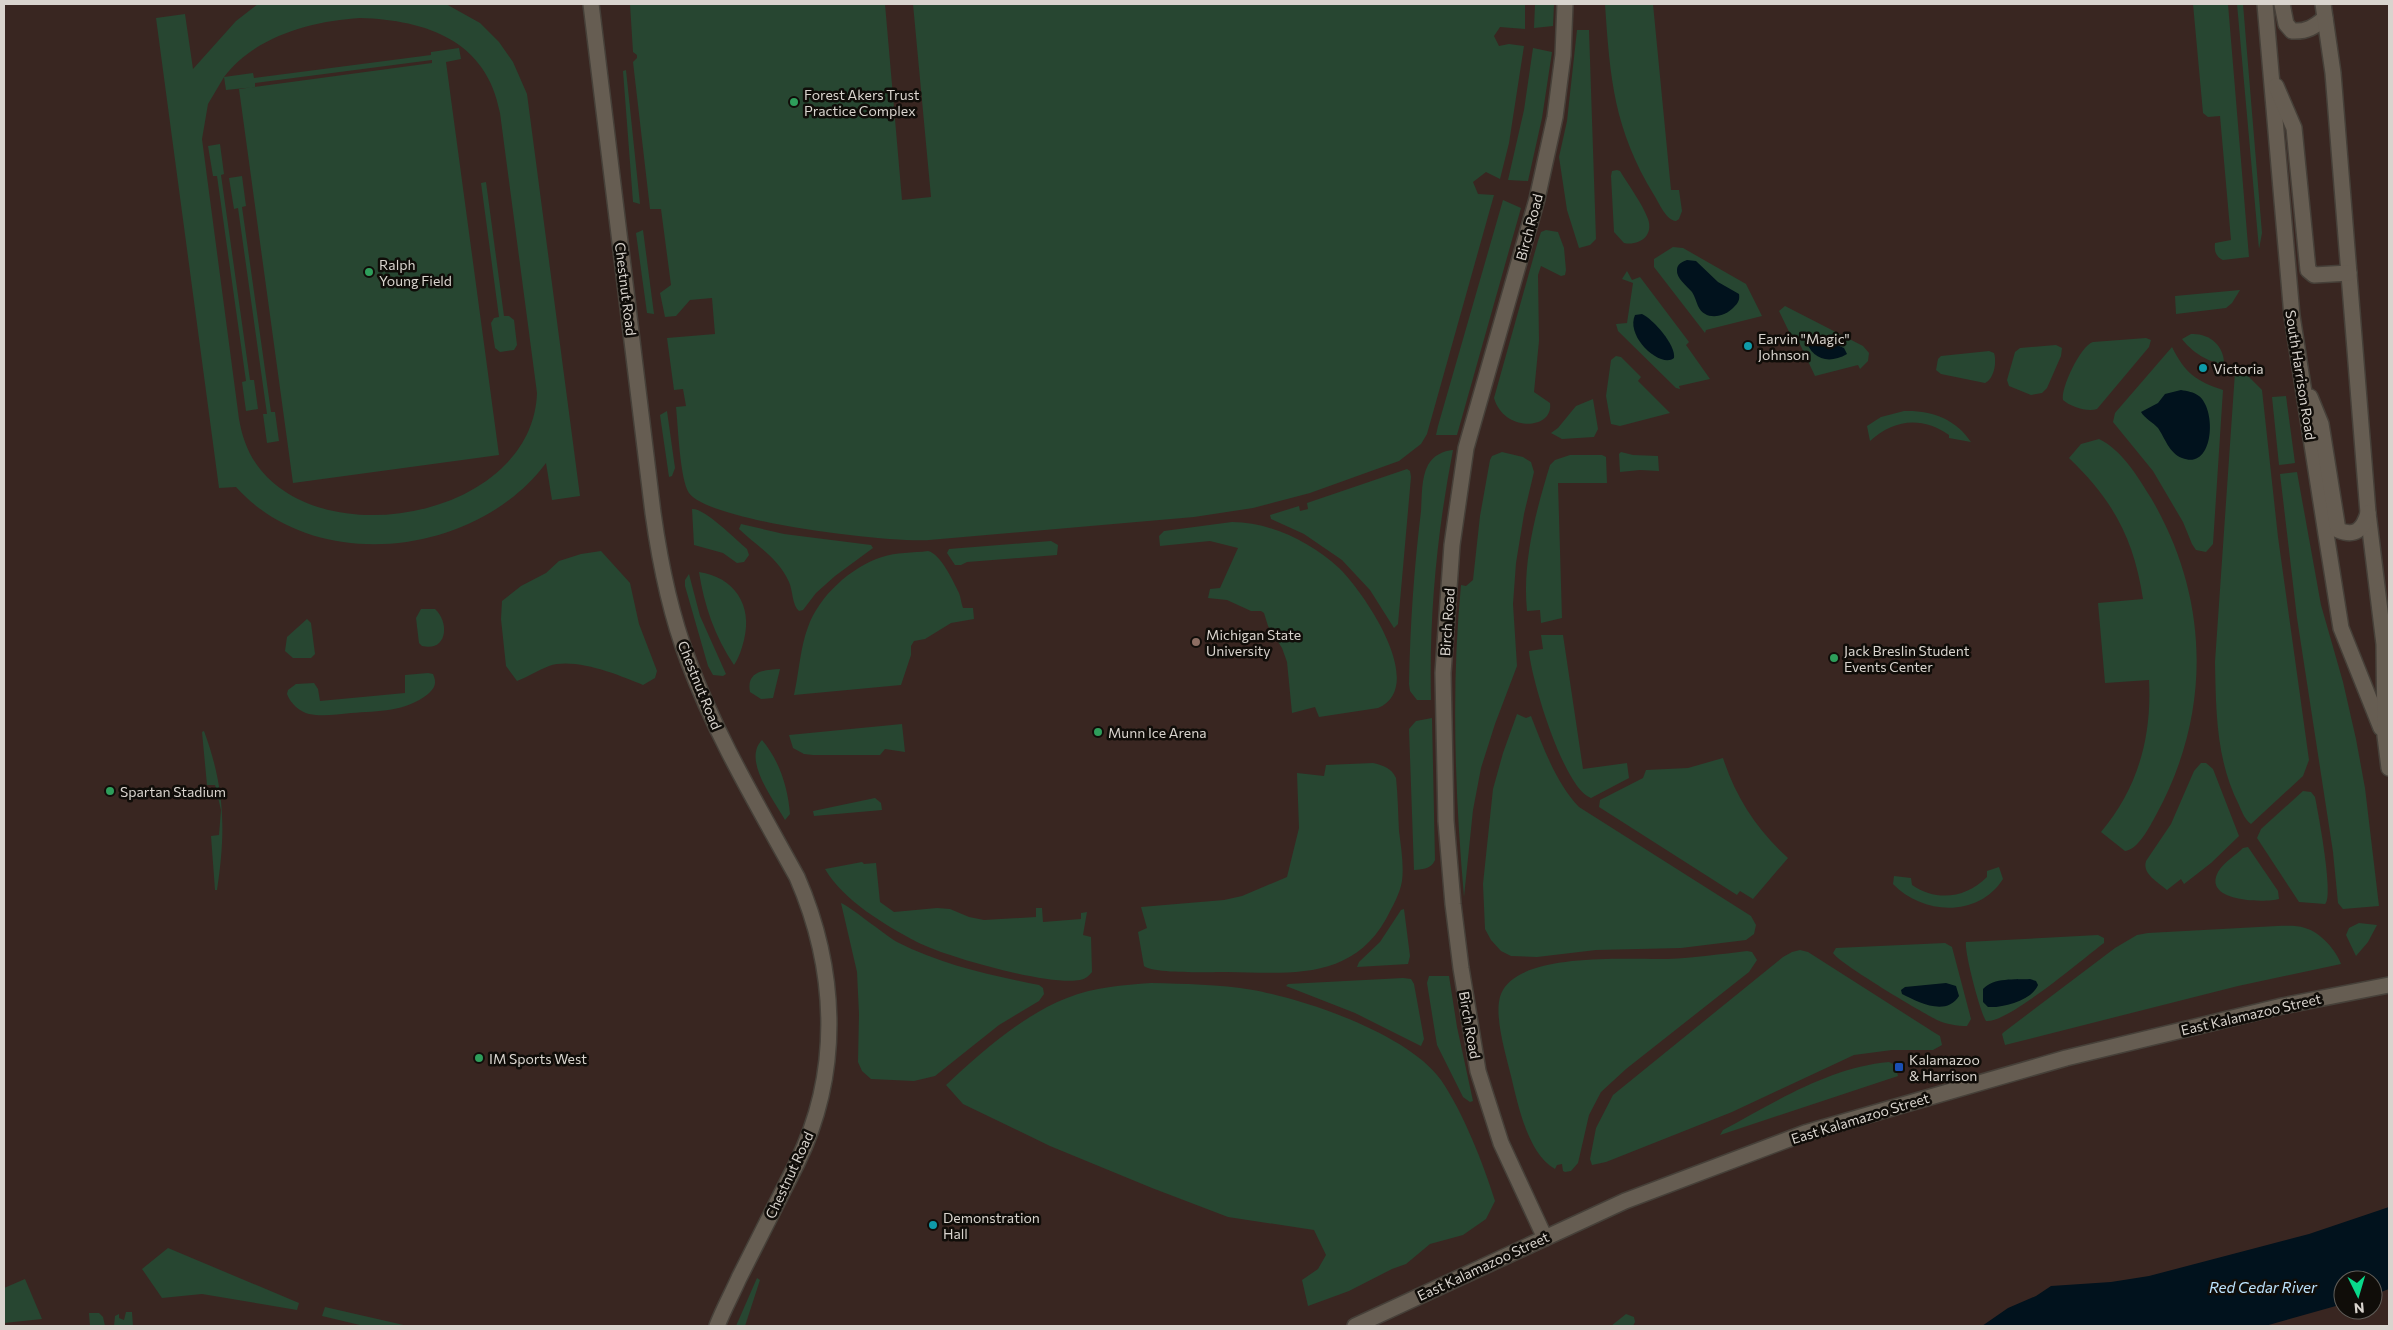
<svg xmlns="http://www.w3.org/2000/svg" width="2393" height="1330" viewBox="0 0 2393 1330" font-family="Commissioner,sans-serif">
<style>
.education{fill:#392621;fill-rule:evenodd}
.green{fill:#274631;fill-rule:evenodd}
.water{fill:#01121d}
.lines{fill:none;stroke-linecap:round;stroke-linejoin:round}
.street-casing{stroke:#464039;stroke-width:18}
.secondary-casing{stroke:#464039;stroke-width:18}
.street{stroke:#665d52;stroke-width:15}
.secondary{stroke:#665d52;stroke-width:15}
.leisure-dot{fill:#2e9e5b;stroke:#100d09;stroke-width:2}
.culture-dot{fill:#0f9aa8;stroke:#100d09;stroke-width:2}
.education-dot{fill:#8d6e63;stroke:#100d09;stroke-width:2}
.transit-dot{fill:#1a4fb4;stroke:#100d09;stroke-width:2}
.labels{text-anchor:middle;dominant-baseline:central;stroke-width:5;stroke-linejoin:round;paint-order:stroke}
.poi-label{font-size:14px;fill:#d9d4ce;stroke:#100d09;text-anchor:start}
.street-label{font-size:14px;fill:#d9d4ce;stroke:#100d09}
.water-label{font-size:15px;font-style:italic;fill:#bce3fd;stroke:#100d09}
</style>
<rect width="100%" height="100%" fill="#2a2319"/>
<path class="education" d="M4,4H2389V1326H4ZM2343,1280H2373V1310H2343Z"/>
<g class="green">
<path d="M258,4H446L480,23L499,42L513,62L527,94L580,496L552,500L546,463C477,556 316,576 236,487L219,488L156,18L185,14L193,69L236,21ZM360,18C427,20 487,41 500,113L537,393C533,516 323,557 257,465C247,451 242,436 239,419L202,139L208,104L224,77L226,90L255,87V83L432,60V63L239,89L293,483L499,455L446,62L461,59L459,48L431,52V55L254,78L253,73L224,77C255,36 312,21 360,18Z"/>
<path d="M630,4H885L902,200L931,197L913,4H1525V29L1500,27L1494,36L1499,46L1509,44L1524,46L1509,143L1500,179L1486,172L1473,182L1478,194L1494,195L1427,434L1421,444L1399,461L1310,493L1253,508L1194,517L929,540C890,543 710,522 689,493C680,480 678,426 676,407L686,406L683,389L674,390L667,338L715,334L712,298L690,300L676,316L665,317L660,293L671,285L661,209H650L633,62L637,58V55L633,52Z"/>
<path d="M1535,4H1554L1553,26L1534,28Z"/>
<path d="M1605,4H1653L1671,190H1679L1682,211L1679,219L1676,221C1666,220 1659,203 1654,195C1614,129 1610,79 1605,4Z"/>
<path d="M2193,4H2228L2249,257L2223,260C2216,257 2214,251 2215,243L2231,240L2220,116L2208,117L2203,113Z"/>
<path d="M2237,4H2243L2262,233L2259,249Z"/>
<path d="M1577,30H1589L1596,239L1590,245L1579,248L1567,210L1559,157L1567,121Z"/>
<path d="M1533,48L1552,52L1542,118L1528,181L1508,180L1524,110Z"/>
<path d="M626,70L640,204L633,202L623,71Z"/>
<path d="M220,144L224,174L221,175L250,380H254L258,409L246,411L242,382L246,381L217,176H213L208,146Z"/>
<path d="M1617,170L1620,171C1629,186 1642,203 1648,219C1654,236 1639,246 1624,243L1614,232L1611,176L1612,171Z"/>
<path d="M242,176L246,206L242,207L271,412H275L279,441L267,443L263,414H267L238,208L234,209L229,178Z"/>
<path d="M486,182L504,316H509L514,320L517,345L514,350L500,352L495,348L491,323L494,318L499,317L481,183Z"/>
<path d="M1503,200L1521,208L1457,435H1436L1438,426Z"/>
<path d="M643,230L654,314L647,313L636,233Z"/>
<path d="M1546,230L1558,232L1564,248L1566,270L1565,275L1561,276L1541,266L1538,275L1539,341L1534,392L1550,403C1554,430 1504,433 1494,398L1538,241L1541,232Z"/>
<path d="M1673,247L1683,248L1746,284L1762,316L1706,330L1705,333L1654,267V259Z"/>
<path d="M1627,271L1632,280L1640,277L1689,342L1686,345L1710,379L1679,386L1680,389L1676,388L1618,331L1616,324L1627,323L1633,283L1622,279Z"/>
<path d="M2240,290L2232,303L2226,308L2176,314L2175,296Z"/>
<path d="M1785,306L1863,346L1869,353L1868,361L1860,369L1858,365L1815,376L1798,340L1794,342L1779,311Z"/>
<path d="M2191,334C2209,333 2224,345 2224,364C2208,363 2191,351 2182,339Z"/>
<path d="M2146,338L2151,340L2149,347L2097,409C2087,412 2071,407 2063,400C2060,389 2081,345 2093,342Z"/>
<path d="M2056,345L2062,348L2061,356L2047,388L2042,393L2031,395L2009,386L2007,380L2015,352L2020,348Z"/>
<path d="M2172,347C2185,373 2196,381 2223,390L2213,544L2206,552L2196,550L2192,544L2183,522L2153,471L2113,422L2115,413Z"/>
<path d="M1989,351L1994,353C1997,362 1994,379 1985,383L1941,374L1936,370L1938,359L1941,356Z"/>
<path d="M1616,356L1621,357L1641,377L1638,381L1670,413L1620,426L1611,424L1606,396L1611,360Z"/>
<path d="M2240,368L2262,390L2278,537L2309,760L2303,776L2251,824C2245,820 2242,812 2239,805C2216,760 2216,711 2215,662L2235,372Z"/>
<path d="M2286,396L2295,463L2279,465L2272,397Z"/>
<path d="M1593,399L1598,429L1594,437L1562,439L1551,433L1558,428L1576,406Z"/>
<path d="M667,411L675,468L672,476L669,477L660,415Z"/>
<path d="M1904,411C1931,410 1956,419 1971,442L1949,438V435C1922,416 1894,419 1870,441L1867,426L1881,417Z"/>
<path d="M2099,439C2122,450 2138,477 2151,498C2210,598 2212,713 2156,815C2150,826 2138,850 2125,851L2101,832C2138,788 2152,737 2149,680L2105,683L2098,603L2143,599C2134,539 2113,500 2069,458L2081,444Z"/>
<path d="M1453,450C1437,532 1429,616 1431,700H1417L1410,691L1409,684C1410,626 1414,568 1421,511C1422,497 1421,478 1428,465C1434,455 1443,451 1453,450Z"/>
<path d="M1502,452L1523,457L1531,462L1534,472L1524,514L1516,563L1513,604L1517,666L1495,724L1481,768L1473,810L1464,897C1455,794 1451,689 1461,585L1466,586L1473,580L1480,516L1490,460L1492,456Z"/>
<path d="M1621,452L1633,455L1658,456L1659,471L1640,470L1620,472L1619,454Z"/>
<path d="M1570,455H1602L1606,457L1607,483H1558L1562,618L1541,623L1540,610L1527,611C1522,562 1536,511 1550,465L1555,460Z"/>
<path d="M1407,469L1410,471L1411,477L1398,624L1394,628L1370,590L1342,560L1304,534L1271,519L1270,515L1299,506L1300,511L1308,509L1307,503Z"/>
<path d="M2297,472L2321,605L2343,682L2356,739L2365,788L2379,906L2343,909L2338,903L2333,852L2297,618L2280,474Z"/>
<path d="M692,509C705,508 736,540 747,549L749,555L744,562L737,563L723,553L694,545Z"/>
<path d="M1232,522C1270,522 1311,542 1339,568C1363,591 1429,686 1378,708L1319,717L1315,707L1292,713L1287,662L1282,648L1268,626L1264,613L1261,611H1251L1227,600L1208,598L1210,589L1220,588L1238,548L1210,541L1160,546L1159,536L1164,531Z"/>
<path d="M741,524L784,534L871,545L873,548L835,576L816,593L803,610L799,611C792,605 793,591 789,582C778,558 758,547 739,529Z"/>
<path d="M1051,541L1058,545L1057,555L967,562L961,565H955L947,553L949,549Z"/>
<path d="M601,551L630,583L639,624L657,671L655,678L643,685C619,675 575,657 549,666C538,670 528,677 517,681L506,666L501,619L502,601L521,586L546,573L559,561L581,554Z"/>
<path d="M928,551C941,554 953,581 959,593C961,598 961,603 963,608H973L974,619L951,623L925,639L914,641L911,646V655L901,685L794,695C799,673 800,648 808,627C819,596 851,567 882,557C896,552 913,553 928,551Z"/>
<path d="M699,572C734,577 753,605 744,640C742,648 739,658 734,665C715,637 704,605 699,572Z"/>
<path d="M689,574L700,616L726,674L723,676L713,675L708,666L685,586V580Z"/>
<path d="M421,609H435C450,623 447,652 422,646L419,643L416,618Z"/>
<path d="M307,619L311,623L315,654L311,658H293L285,651L287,637Z"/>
<path d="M1541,635H1563L1583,769L1627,763L1629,778L1591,798C1564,789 1531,679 1529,651L1543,649Z"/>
<path d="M780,669L773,698L761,699L750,692C746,671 764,670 780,669Z"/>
<path d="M428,673L433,674C437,683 435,688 428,694C405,712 379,711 351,713C338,714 323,717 309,714C300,712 290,703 287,694L288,690L296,684L314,683L318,689L320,701L405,693V675Z"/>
<path d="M1517,714L1526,718L1531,716C1543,747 1556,783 1579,807L1751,916L1756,925L1754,934L1746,940L1681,948L1596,950L1537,957L1511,956L1501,951L1491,940L1485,929L1483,884L1493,789L1503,753Z"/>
<path d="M1432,718L1435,860C1431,869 1424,869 1414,870L1409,729L1416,721Z"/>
<path d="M902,724L905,752L885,749L880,755H813L804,754L793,748L789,735Z"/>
<path d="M204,731C225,788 226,831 217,890H215L211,836L219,835L221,810L215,785H207L202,732Z"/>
<path d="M762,740C779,760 788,787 790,814L785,820C774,800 742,760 762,740Z"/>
<path d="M1723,758C1736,798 1757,830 1788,858L1753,899L1740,891L1737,895L1599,807L1600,800L1643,778L1646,770L1688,768Z"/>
<path d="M1373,763C1385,766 1391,768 1396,778C1398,796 1398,814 1399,831C1401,847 1404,865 1402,881C1400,894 1392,907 1386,919C1351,981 1289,973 1227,972C1212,972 1153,974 1144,966L1138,932L1147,928L1141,907L1224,900L1242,896L1287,877L1299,828L1297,773L1324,776L1326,765Z"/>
<path d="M2201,763H2206L2213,769L2239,836L2211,863L2184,884L2181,879L2167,890C2158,882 2142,874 2146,861L2171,824L2194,771Z"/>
<path d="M2303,791L2311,792L2315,797C2318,812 2334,897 2325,904L2299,902L2257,838L2261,829Z"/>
<path d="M875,798L881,803L882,810L814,816L813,811Z"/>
<path d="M2248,847L2278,891L2279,899C2264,903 2202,902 2218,872C2223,863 2236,855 2243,848Z"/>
<path d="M862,862L864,864L876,863L880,902L894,912L937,908L950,909L969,917L984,920L1036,917V908H1042L1043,922L1081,919V913L1087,912L1083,935L1091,937L1092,972C1089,976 1085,979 1080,980C1049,986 946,957 917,942C885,925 844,901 825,869Z"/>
<path d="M1999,867L2003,879C1978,918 1923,915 1893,884L1894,876L1911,878L1912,885C1937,902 1966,898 1987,877V871Z"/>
<path d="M841,903C848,905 885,935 897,942C942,965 990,975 1039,985L1043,988L1044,994L1039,1001L999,1025L935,1076L914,1081L871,1079L862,1071L858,1062L859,1014L857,972Z"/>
<path d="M1404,909L1410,956L1408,964L1357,967L1359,962L1380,942L1401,910Z"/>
<path d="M2359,923L2377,925L2368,942L2356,956L2346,935L2349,928Z"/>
<path d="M2277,926C2287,926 2296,925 2305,928C2320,932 2336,950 2341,964L2238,986L2005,1045L2002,1034L2004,1032L2115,948L2137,935L2148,933Z"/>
<path d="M2098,935L2104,938V943C2084,958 2007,1024 1986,1021C1980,1012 1964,951 1966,942Z"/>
<path d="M1945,943L1952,947L1971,1019L1967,1026C1957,1026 1946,1024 1937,1020C1921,1012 1840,964 1833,953L1836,948Z"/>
<path d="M1800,950L1808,952L1935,1033L1940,1036L1942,1045L1933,1050H1892L1854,1055L1732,1112L1606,1162L1592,1165L1590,1159L1596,1128L1613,1095L1783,957L1792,952Z"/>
<path d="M1747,951L1752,952L1757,960L1749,972L1626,1069L1601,1092L1589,1115L1578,1163L1571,1171L1565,1172L1563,1171L1562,1164L1557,1165L1555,1169C1528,1154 1518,1105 1511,1076C1506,1055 1493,1014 1501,994C1518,951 1629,960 1668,959C1694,958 1721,954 1747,951Z"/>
<path d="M1429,976H1449L1457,1027L1473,1101L1470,1102L1463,1097L1437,1045L1427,983Z"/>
<path d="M1403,978L1411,979L1414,984L1424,1039L1421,1046L1355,1013L1286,986L1288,984Z"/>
<path d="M1151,983C1184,984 1219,984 1253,990C1307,1000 1408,1034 1441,1080C1463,1112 1484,1165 1495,1201L1486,1219L1463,1235L1430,1244L1406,1264L1392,1269L1349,1291L1308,1306L1302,1280L1318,1269L1326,1255L1314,1230L1228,1217L1152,1188L1050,1146L963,1104L946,1085C980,1053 1023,1015 1067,998C1094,987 1123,985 1151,983Z"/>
<path d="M1889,1062L1895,1065L1898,1076L1720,1135L1723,1130C1775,1102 1830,1067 1889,1062Z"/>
<path d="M168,1248L299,1303L297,1310L202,1294L162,1298L142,1269Z"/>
<path d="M757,1278L760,1280L745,1326H736Z"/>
<path d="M25,1279L42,1319L4,1323V1288Z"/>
<path d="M325,1307L408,1326H364L322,1316Z"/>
<path d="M126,1312H132L133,1326H114L115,1316L119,1314V1318L124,1320Z"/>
<path d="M89,1313H99L103,1317L105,1326H90Z"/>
<path d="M1626,1314L1634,1317L1635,1322L1633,1326H1611Z"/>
</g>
<g class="water">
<path d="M1687,260L1696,261L1718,282L1739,294C1740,300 1738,303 1734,307C1724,318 1705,321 1698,306C1696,301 1695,297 1692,292C1687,286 1676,278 1677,270C1677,264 1682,262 1687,260Z"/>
<path d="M1642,314C1653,319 1676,345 1674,358C1661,369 1625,337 1635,315Z"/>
<path d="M1808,333L1844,348L1847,354C1828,365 1811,359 1805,338Z"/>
<path d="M2181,390C2187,391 2194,392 2199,396C2217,410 2214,471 2182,458C2169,453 2165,438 2158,428C2153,422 2145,419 2141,412L2158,403L2165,394Z"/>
<path d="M2030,979L2036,981L2038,985C2032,1000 2004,1008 1988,1007L1983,1002V989C1994,977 2015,980 2030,979Z"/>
<path d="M1946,983L1956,986L1959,996C1946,1017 1918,1002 1902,994L1901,990L1905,987Z"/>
<path d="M2389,1207V1289L2373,1295V1280H2343V1304L2265,1326H1982L2008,1308L2036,1296L2051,1286L2111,1282L2149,1276L2309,1234Z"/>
</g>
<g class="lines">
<g class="street-casing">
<g id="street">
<path d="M591,4L653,513C660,563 670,613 688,660C716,736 758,806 797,877C837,969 842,1071 797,1163C778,1201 758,1240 739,1278C732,1294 723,1310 717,1326"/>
<path d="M1545,1238L1501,1143L1478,1071L1461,968L1453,904L1446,821L1443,673L1452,545L1466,448L1537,199L1555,117L1563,55L1565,4"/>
<path d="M1355,1326L1625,1201L1805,1133L2066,1058L2282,1006L2389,985"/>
</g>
</g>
<g class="secondary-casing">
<g id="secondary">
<path d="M2265,4L2292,316L2326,534L2341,628L2381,728"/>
<path d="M2282,4L2286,24L2292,31C2307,32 2314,27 2325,18"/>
<path d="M2323,4L2333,73L2368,513L2384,644L2385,736L2389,768"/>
<path d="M2276,86L2294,128L2308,270L2314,275L2349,273"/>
<path d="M2310,397L2321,424L2338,530C2355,537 2363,530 2368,513"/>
</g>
</g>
<use href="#street" class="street"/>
<use href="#secondary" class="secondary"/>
</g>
<g class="leisure-dot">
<circle cx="794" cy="102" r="5"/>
<circle cx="369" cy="272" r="5"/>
<circle cx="1834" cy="658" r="5"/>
<circle cx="1098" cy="732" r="5"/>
<circle cx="110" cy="791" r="5"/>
<circle cx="479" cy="1058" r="5"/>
</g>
<g class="culture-dot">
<circle cx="1748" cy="346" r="5"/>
<circle cx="2203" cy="368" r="5"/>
<circle cx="933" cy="1225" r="5"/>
</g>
<circle class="education-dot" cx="1196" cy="642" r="5"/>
<rect class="transit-dot" x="1894" y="1062" width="10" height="10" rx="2.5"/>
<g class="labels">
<g class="poi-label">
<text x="804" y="94">Forest Akers Trust<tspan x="804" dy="16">Practice Complex</tspan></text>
<text x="379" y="264">Ralph<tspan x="379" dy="16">Young Field</tspan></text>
<text x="1758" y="338">Earvin "Magic"<tspan x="1758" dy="16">Johnson</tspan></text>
<text x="2213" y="368">Victoria</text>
<text x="1206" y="634">Michigan State<tspan x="1206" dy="16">University</tspan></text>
<text x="1844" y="650">Jack Breslin Student<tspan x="1844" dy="16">Events Center</tspan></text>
<text x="1108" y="732">Munn Ice Arena</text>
<text x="120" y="791">Spartan Stadium</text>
<text x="489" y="1058">IM Sports West</text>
<text x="1909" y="1059">Kalamazoo<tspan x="1909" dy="16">&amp; Harrison</tspan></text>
<text x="943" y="1217">Demonstration<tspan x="943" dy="16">Hall</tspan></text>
</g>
<g class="street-label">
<text transform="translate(1529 227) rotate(-75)">Birch Road</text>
<text transform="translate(626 289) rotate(83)">Chestnut Road</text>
<text transform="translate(2301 375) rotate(81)">South Harrison Road</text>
<text transform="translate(1447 622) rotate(-86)">Birch Road</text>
<text transform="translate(700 685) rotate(68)">Chestnut Road</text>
<text transform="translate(2251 1014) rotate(-13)">East Kalamazoo Street</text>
<text transform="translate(1470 1025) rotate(80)">Birch Road</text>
<text transform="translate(1860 1118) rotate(-17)">East Kalamazoo Street</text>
<text transform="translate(789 1175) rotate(-65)">Chestnut Road</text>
<text transform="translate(1483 1266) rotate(-25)">East Kalamazoo Street</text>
</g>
<g class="water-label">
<text x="2263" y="1287">Red Cedar River</text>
</g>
</g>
<rect width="2393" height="1330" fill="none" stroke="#d9d4ce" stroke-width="10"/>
<g transform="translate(2358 1295) rotate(175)"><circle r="24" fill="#100d09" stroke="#605d58"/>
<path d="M0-4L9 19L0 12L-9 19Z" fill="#09d98b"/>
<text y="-8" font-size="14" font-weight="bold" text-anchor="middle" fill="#d9d4ce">N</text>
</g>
</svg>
